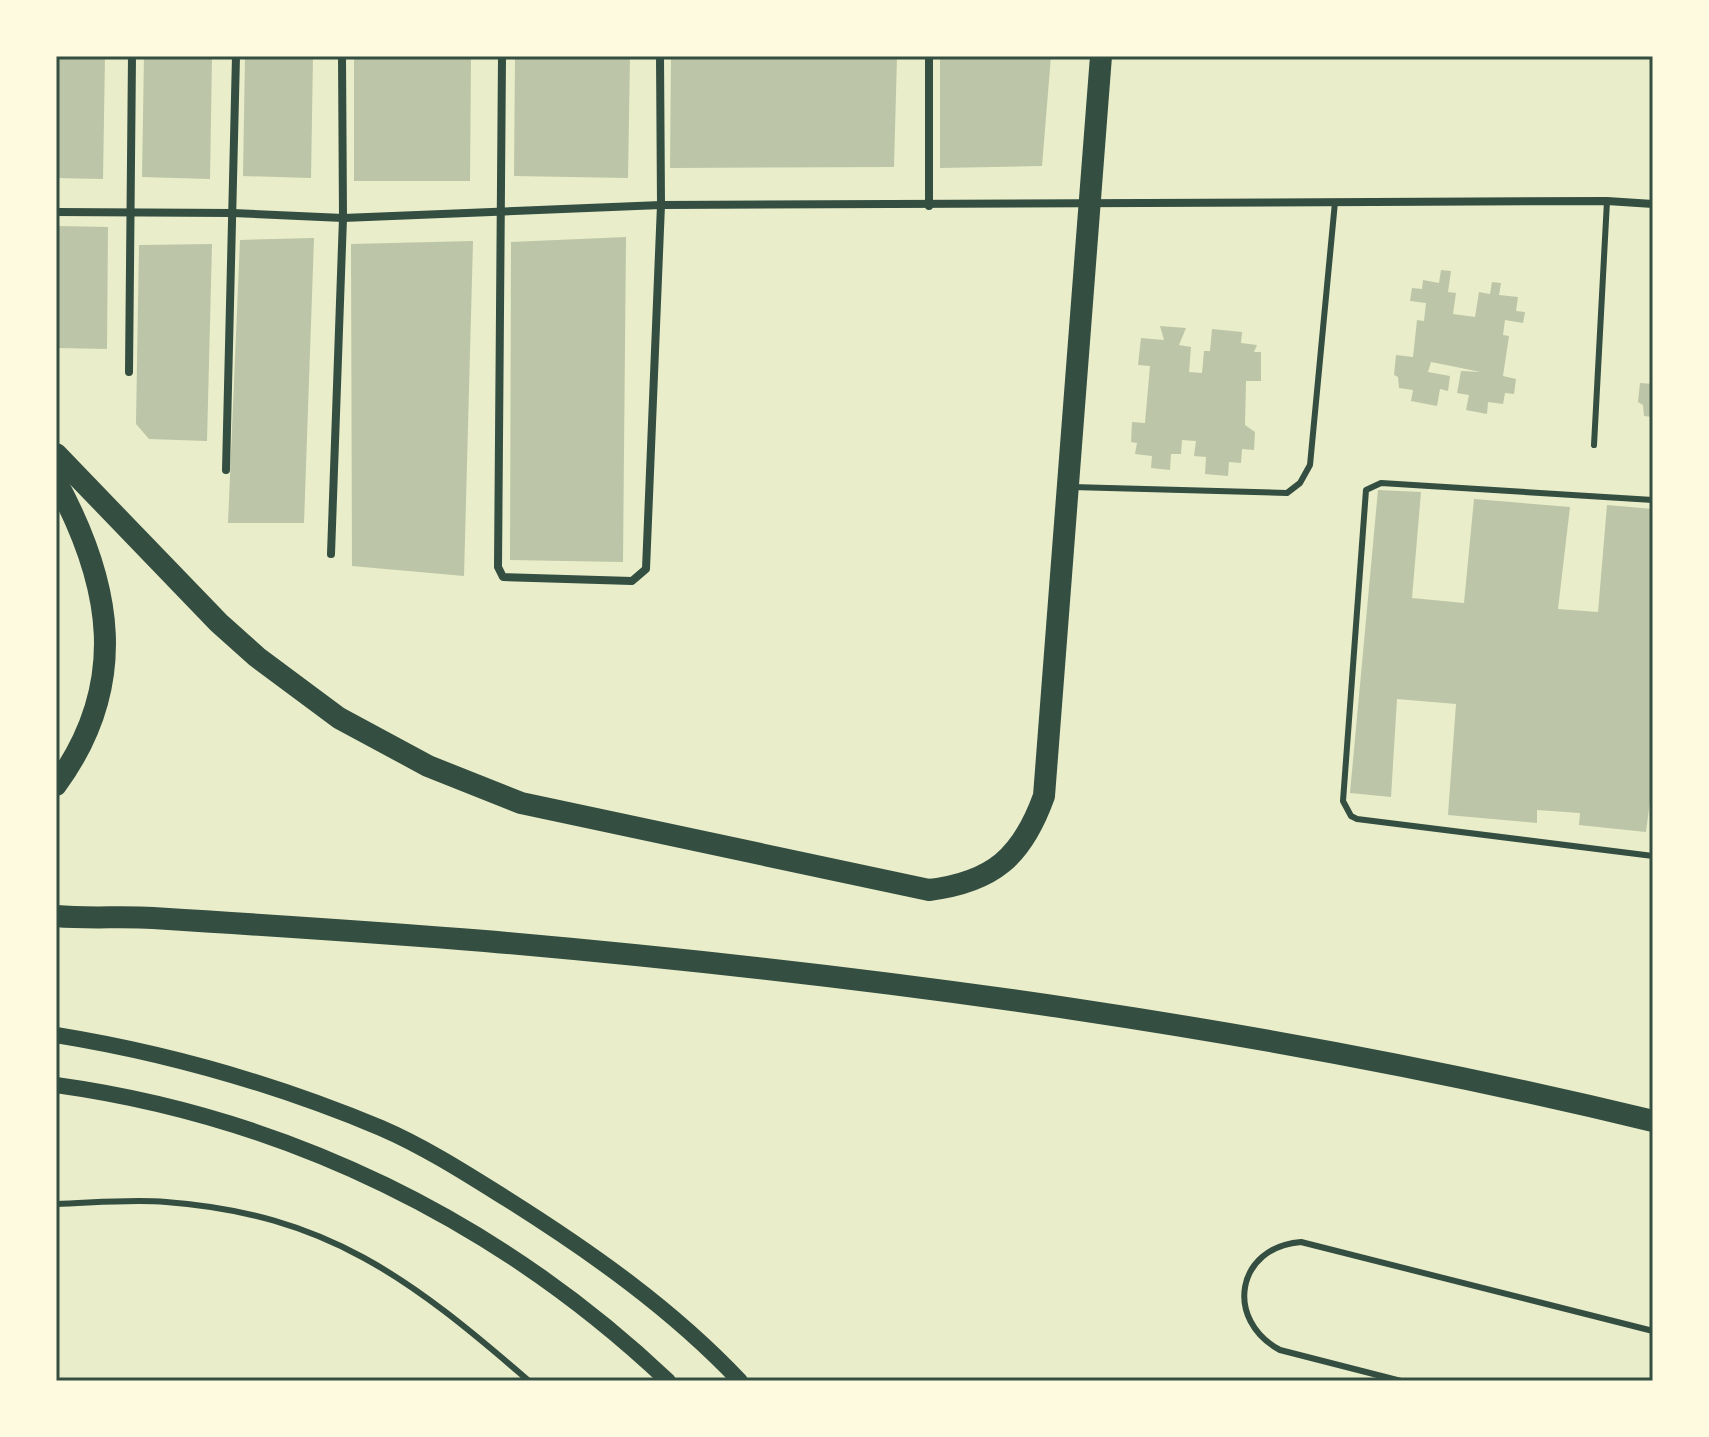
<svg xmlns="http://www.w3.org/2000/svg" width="1709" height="1437" viewBox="0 0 1709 1437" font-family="Mulish,sans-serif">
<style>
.building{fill:#bcc5a7}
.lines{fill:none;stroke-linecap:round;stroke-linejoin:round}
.service{stroke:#344e41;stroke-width:6}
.minor{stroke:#344e41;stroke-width:8}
.secondary{stroke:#344e41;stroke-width:16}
.trunk{stroke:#344e41;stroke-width:22}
.neatline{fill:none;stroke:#344e41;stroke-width:3}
</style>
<rect width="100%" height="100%" fill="#e9edc9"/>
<g class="building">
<path d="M56,56H105L103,179L56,178Z"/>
<path d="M144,56H212L210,179L142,177Z"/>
<path d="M245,56H313L311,178L243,176Z"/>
<path d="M354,56H471L470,181H354Z"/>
<path d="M515,56H630L628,178L514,176Z"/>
<path d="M671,56H897L894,167L670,168Z"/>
<path d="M940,56H1051L1042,166L940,168Z"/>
<path d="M56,226L108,227L107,349L56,348Z"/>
<path d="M626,237L623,562L510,560L511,242Z"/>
<path d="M314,238L304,523H228L240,240Z"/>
<path d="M473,241L464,576L352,566L351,244Z"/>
<path d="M212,244L207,441L149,439L136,424L139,245Z"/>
<path d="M1441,270L1451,271L1448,292L1456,293L1453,314L1475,317L1479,292L1490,294L1492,282L1501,283L1499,295L1518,297L1516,311L1525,312L1523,323L1505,320L1503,335L1509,336L1503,376L1516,379L1514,394L1505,393L1503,404L1488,402L1487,414L1466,410L1469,395L1457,393L1461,371L1481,372L1431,362L1428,372L1450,376L1448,391L1440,389L1437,406L1411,401L1413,390L1399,388L1398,377L1394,375L1396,355L1413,357L1417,320L1424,321L1426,303L1410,301L1412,288L1422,289L1423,280L1439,283Z"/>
<path d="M1160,326L1186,328L1179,345L1191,347L1189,372L1202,373L1204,351H1210L1212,329L1242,332L1241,343L1257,345L1254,352H1261V381H1246L1245,425L1255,432L1254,450L1242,449L1241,463L1229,462L1228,476L1205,474L1206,457L1194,456L1196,441L1182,440L1181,454H1171L1170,470L1151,468L1152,456L1135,454L1137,443L1131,442L1132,422L1145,423L1150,366L1138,365L1141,338L1164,340Z"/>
<path d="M1640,383L1653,384V417L1644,416L1643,405L1638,402Z"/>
<path d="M1378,490L1421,492L1412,598L1464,603L1474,499L1570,507L1558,609L1598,612L1607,505L1653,509V778L1646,832L1579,825L1580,813L1537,810V823L1448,815L1456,704L1397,699L1391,797L1350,793Z"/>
</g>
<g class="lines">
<g class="service">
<path d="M1594,445L1607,201"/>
<path d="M1072,487L1287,493L1300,483L1310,465L1335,202"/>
<path d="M1653,500L1381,483L1366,490L1343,801L1351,816L1357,819L1653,856"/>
<path d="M56,1204C92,1203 130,1199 166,1202C327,1214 411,1279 529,1381"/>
<path d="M1401,1381L1280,1350C1224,1320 1236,1247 1301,1242L1653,1331"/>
</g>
<g class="minor">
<path d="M502,56L498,567L503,577L632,581L646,569L661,205L660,56"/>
<path d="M929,206V56"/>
<path d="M56,212L233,213L343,218L661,205L1607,201L1653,204"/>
<path d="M129,372L132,56"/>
<path d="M226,470L236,56"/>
<path d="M331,554L343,218L342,56"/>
</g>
<g class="secondary">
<path d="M56,1035C167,1053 278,1085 381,1128C425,1147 467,1174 507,1199C591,1252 672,1309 740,1381"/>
<path d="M56,1085C287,1117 499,1221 668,1381"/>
</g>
<g class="trunk">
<path d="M56,454L219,623L257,657L339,718L428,766L521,803L929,890C993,882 1022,857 1044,796L1101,56"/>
<path d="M56,481C112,584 130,684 56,785"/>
<path d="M56,916C88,919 121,916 153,918C264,925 374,932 485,941C877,975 1270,1028 1653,1121"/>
</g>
</g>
<rect width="1709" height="1437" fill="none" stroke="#fefae0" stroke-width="116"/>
<rect x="58" y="58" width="1593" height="1321" class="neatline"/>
</svg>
